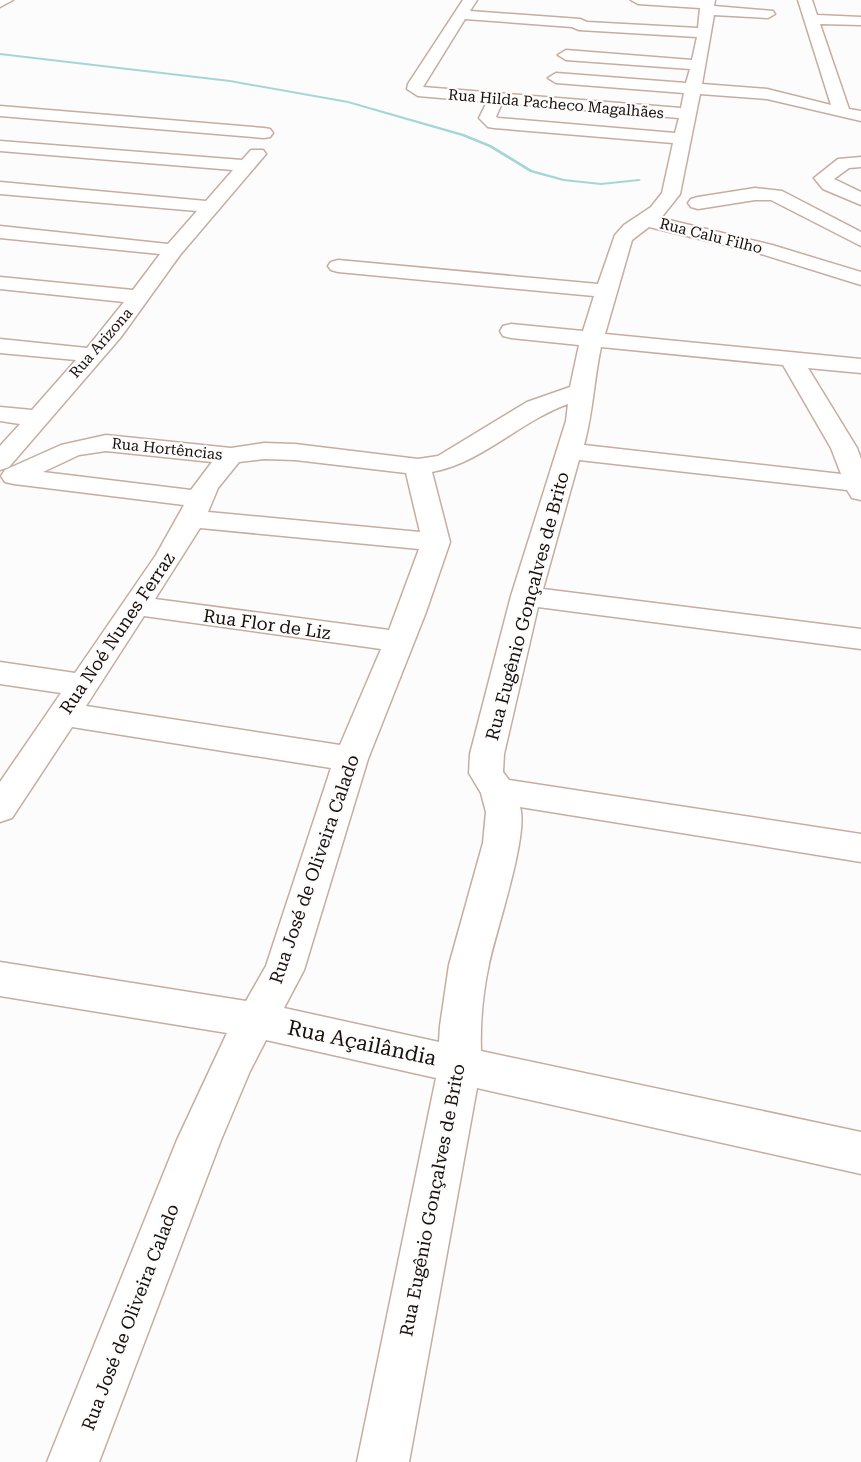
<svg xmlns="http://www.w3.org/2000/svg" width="861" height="1462" viewBox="0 0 861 1462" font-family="'Roboto Serif',serif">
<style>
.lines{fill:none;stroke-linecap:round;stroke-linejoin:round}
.stream{fill:#a5d6d7;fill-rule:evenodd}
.minor-casing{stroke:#c7aca1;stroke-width:3}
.minor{fill:#fff;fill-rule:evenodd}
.labels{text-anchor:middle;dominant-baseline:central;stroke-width:4.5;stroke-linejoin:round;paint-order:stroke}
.far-street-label{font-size:15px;fill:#180f0a;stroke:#fcfcfc}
.street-label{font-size:18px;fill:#180f0a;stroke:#fcfcfc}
.near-street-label{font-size:21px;fill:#180f0a;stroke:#fcfcfc}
</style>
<rect width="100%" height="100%" fill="#fcfcfc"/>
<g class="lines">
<path class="stream" d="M0,53L230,80L348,101L464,134L491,145L532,170L564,179L601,183L639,179L641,180L639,181L601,185L563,181L530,172L489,147L462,136L348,103L230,82L0,55Z"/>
<g class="minor-casing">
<g id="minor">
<path d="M0,0H13L0,7Z"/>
<path d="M463,0H477L470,11L580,19L587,22L698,28L700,8L638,4L631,0H715L714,6L773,11L775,14L768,18L714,15L702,84L767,89L831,105L798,0H812L817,15L861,17V25L820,24L849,109L861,111V121L767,99L700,94L680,194L661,218L772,245L861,272V285L758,253L649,227L632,240L605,334L861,359V373L808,368L857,448L861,459V500L852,498L847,490L579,460L543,589L861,629V649L538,607L504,754L503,772L509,780L861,834V862L520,807C529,835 496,930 489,964C483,992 480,1022 481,1051L861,1132V1174L477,1088L409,1462H357L436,1078L266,1040L250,1071L221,1140L99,1462H47L177,1140L227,1033L0,996V962L246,1001L266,966L331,768L72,727L12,818L0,822V782L61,693L0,684V662L75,673L156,555L184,505L14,484L5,482L1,476L5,470L61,445L106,435L231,448L264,443L295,444L418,459L438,456L527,402L570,387L579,345L511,338L503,336L500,331L503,326L511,324L583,331L594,296L338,272L331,270L328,266L331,262L338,260L598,284L615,235L624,225L651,207L662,193L673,143L494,128L488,127L479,118L487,102L418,96L407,89L408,84ZM465,19L572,27L579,30L697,37L692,60L566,50L558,55L566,60L690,69L686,83L556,73L548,78L556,83L684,93L681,108L423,87ZM502,103L679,118L675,133L498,118L496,117ZM601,347L783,365L831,448L841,474L584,445C593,413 594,379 601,347ZM568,404L566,421L511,596L470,754L469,773L481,793L486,812L483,843L449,965L440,1026L439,1042L284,1008L304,970L368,759L426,612L450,542L432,472C482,463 520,421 568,404ZM106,451L212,462L191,490L43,472L79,455ZM264,459L295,460L406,473L420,532L208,512L218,488L239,462ZM200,528L419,549L389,630L155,599ZM144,616L381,649L340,745L86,706Z"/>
<path d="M0,106L264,128L270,129L273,133L270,137L264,138L0,116Z"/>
<path d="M0,141L242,160L251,150H263L266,154L180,255L121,337L9,467L0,470V446L20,424L0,421V407L32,410L76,360L0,353V339L87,348L124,302L0,289V277L133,290L160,254L0,238V226L168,244L197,211L0,194V182L206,201L233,170L0,151Z"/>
<path d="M861,157V167L849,168L834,179L861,192V205L823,189L814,178L838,159Z"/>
<path d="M755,188L782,191L861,232V246L771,200H755L698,209L691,207L688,203L691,199L698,197Z"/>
</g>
</g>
<use href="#minor" class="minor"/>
</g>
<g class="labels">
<g class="far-street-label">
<text transform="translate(556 104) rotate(5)">Rua Hilda Pacheco Magalhães</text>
<text transform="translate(711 236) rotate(14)">Rua Calu Filho</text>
<text transform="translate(101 343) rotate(-49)">Rua Arizona</text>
<text transform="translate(167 449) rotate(6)">Rua Hortências</text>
</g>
<g class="street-label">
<text transform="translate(527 606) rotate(-75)">Rua Eugênio Gonçalves de Brito</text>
<text transform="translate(267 624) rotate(8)">Rua Flor de Liz</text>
<text transform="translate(117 633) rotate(-56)">Rua Noé Nunes Ferraz</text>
<text transform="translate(314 869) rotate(-71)">Rua José de Oliveira Calado</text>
<text transform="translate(432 1200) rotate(-79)">Rua Eugênio Gonçalves de Brito</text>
<text transform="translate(130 1317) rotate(-69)">Rua José de Oliveira Calado</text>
</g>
<g class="near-street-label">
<text transform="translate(362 1043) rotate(12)">Rua Açailândia</text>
</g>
</g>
</svg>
